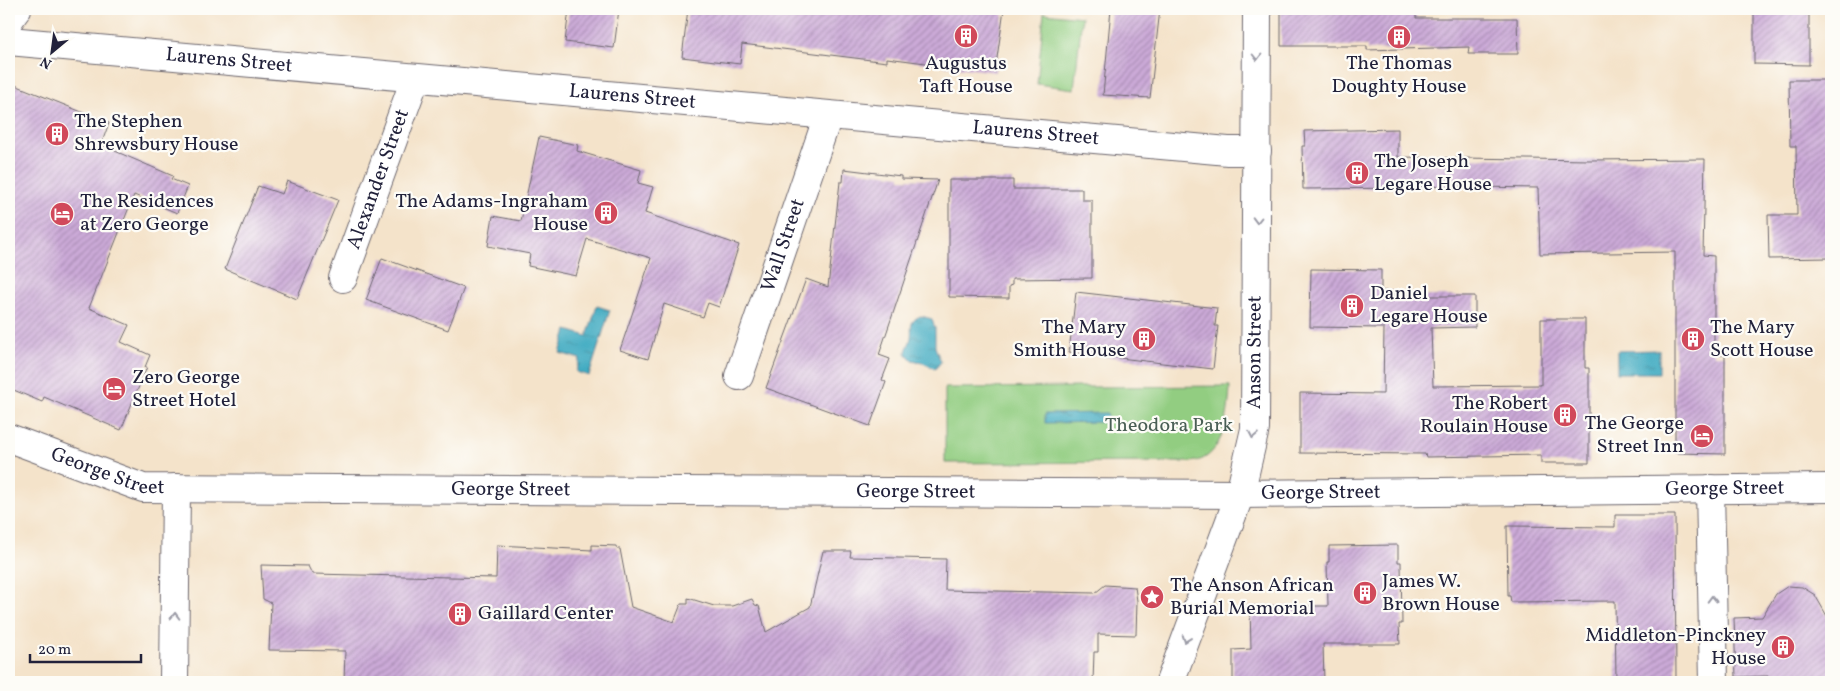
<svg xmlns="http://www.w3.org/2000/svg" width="1840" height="691" viewBox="0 0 1840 691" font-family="Vollkorn,serif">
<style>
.green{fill:#92cd81;stroke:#5a785e}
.water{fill:url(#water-ripples);stroke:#32677e}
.building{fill:url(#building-hatch)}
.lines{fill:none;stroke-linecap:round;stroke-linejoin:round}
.minor-casing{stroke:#6c666d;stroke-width:30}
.minor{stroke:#fff;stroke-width:28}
.oneway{stroke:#9c9ca7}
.labels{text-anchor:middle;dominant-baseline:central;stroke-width:4.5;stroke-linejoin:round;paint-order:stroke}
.street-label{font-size:20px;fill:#22223b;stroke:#fdfcf7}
.poi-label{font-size:20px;fill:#22223b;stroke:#fdfcf7;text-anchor:start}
.park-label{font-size:20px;fill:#495e54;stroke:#fdfcf7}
</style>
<defs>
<pattern id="water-ripples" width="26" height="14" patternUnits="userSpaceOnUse" patternTransform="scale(1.25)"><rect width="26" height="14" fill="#43acc2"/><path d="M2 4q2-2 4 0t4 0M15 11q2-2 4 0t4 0" fill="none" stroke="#388c9f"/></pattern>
<pattern id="building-hatch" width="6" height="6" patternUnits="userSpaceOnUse" patternTransform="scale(1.25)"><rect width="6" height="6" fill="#ccaad8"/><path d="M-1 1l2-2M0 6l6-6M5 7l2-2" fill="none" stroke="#a58ab0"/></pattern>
</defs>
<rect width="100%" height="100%" fill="#fdfcf7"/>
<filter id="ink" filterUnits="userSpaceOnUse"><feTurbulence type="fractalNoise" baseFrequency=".02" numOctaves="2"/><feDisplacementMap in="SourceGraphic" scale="10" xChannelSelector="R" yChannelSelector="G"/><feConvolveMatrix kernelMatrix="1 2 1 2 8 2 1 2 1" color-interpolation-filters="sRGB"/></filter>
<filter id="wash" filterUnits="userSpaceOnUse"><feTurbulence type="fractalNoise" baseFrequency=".0096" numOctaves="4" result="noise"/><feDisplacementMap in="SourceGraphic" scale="20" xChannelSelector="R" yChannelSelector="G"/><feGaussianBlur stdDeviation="1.12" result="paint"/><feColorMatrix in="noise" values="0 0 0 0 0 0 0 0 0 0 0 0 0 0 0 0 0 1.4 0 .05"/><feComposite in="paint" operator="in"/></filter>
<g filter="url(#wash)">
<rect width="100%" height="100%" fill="#f4e3ca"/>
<g class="green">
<path d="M1044,13L1082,17L1074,89L1037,84Z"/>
<path d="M1230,386C1229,408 1226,443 1206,457C1202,460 1196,461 1191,462L945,463V388Z"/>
</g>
<g class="water">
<path d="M597,306L610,310L589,376L576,372L580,359L560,353L567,330L587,336Z"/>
<path d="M921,316L932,319L935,328V347L941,362L935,369L921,362L912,360L906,353C906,348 909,346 910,341C914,331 906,321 921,316Z"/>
<path d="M1659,350V373H1617V351Z"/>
<path d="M1107,413V422L1045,423V414Z"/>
</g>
<g id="blocks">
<g class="building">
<path d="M569,9H619L614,48L565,42Z"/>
<path d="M688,9H1004L995,72L887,58V62L742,44L740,64L682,57Z"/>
<path d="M1111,9H1160L1150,98L1103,95Z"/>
<path d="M1281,9H1389L1416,10V18H1517L1518,54H1468L1469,47L1367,50V46H1281Z"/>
<path d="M1754,9H1809V65L1754,64Z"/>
<path d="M1789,80H1831V258L1769,259L1768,215H1797L1796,146H1790Z"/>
<path d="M15,85L109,123L101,145L173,176L171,179L188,186L177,213L134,195L89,308L129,325L121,342L150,355L145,367H147L121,430L44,397L42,402L9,388V100Z"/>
<path d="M1398,129V157L1589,160L1705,159L1703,255L1714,256V355H1725V454L1675,453V252L1540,254L1538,188L1412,186V188L1303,189L1302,146H1305L1304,131Z"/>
<path d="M539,137L578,145L577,151L641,170L638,183L653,187L645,213L739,245L719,307L708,303L703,317L664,304L648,359L620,350L651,258L587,239L576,276L528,266L530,254L488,246L493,216L521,221Z"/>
<path d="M844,169L901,176V179L938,180L879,355L890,359L882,380L886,382L870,426L766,388L806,279L828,287L840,182H843Z"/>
<path d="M949,180H1013V189H1082V200H1092V278L1012,279V285L1009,286V298L949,297Z"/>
<path d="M287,181L338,200L297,299L225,269L258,186L282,194Z"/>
<path d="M382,258L464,288L448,330L366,300Z"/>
<path d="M1311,269L1381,270V291H1393V296H1475V327L1431,328L1433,386L1541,385V319H1585V368H1589V463H1541V455L1426,457L1425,454L1300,453V393L1383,394L1384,328L1310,327Z"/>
<path d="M1076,292L1217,308L1215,326H1218L1213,369L1069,352Z"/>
<path d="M1615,515H1675L1676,682H1616L1615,601L1511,602L1510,596H1508L1507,526L1615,527Z"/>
<path d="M497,545L592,550V545L616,546L617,549H620L631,607L674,622L681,604H688V598L714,606H732L752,599L755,605L759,606L766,632L810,607L823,551H851L850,557L946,559L945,590L1095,593L1105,585L1135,587L1137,601L1136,635L1098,634V652H1094L1093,682H344L345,651L269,650L271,603L263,599L261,565L308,566L312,574L496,578Z"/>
<path d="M1398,545V562H1401L1402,624H1399L1400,644H1323L1324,682H1233V650L1251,649L1250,606H1328L1327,562H1329V546Z"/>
<path d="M1788,586L1802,587L1815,595L1831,623V676H1823V682H1768V676L1736,677L1734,618L1762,617L1776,594Z"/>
</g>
</g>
</g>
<g filter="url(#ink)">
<use href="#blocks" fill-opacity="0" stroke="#6c666d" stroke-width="1"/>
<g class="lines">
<g class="minor-casing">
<g id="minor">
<path d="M9,20L17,9"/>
<path id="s1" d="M9,41L1228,151H1257"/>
<path id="s2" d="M343,278L415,79"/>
<path id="s3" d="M739,376L828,116"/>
<path id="s4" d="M9,438L143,488L1240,494L1831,488"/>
<path d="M1710,489L1714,682"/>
<path d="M174,682L176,488"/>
<path id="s5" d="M1170,682L1240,494L1255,429L1257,9"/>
</g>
</g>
<use href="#minor" class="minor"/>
</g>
<defs><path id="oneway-chevron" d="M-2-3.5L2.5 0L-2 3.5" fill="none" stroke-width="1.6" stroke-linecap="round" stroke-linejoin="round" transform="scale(1.25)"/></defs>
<g class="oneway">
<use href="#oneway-chevron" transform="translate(1257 57) rotate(90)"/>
<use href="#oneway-chevron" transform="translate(1257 220) rotate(91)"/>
<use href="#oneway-chevron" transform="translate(1253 435) rotate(101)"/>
<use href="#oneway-chevron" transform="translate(1712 599) rotate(-91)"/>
<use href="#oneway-chevron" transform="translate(175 616) rotate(-89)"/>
<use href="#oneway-chevron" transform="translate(1186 639) rotate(110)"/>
</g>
</g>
<defs>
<g id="building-disc" transform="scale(1.25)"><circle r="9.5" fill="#d1495b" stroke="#fdfcf7"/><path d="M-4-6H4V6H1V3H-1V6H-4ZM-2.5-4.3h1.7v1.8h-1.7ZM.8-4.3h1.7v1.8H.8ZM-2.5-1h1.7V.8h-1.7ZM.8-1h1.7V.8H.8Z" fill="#fff"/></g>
<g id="hotel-disc" transform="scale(1.25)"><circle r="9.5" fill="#d1495b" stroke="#fdfcf7"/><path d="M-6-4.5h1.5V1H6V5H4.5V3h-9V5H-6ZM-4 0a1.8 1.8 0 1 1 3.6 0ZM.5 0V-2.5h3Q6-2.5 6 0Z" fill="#fff"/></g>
<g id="sight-disc" transform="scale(1.25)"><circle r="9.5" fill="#d1495b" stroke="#fdfcf7"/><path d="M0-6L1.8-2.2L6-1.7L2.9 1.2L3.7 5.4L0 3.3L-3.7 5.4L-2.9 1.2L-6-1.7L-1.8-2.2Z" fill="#fff"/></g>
</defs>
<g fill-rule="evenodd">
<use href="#building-disc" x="966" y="36"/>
<use href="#building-disc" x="1399" y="37"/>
<use href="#building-disc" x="57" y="134"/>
<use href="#building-disc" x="1357" y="173"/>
<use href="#building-disc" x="606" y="213"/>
<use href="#hotel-disc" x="62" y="214"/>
<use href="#building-disc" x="1352" y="306"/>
<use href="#building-disc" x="1144" y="339"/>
<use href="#building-disc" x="1693" y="339"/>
<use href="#hotel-disc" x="114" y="389"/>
<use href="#building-disc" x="1565" y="415"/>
<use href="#hotel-disc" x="1702" y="436"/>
<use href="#building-disc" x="1365" y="593"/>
<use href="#sight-disc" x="1152" y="597"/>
<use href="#building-disc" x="460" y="614"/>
<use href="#building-disc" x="1783" y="647"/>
</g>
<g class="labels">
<g class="street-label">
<text stroke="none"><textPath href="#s1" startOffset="221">Laurens Street</textPath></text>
<text stroke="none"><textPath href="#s1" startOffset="626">Laurens Street</textPath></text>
<text stroke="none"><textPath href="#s1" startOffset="1031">Laurens Street</textPath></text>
<text stroke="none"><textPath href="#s2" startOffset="105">Alexander Street</textPath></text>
<text stroke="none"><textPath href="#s3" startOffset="138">Wall Street</textPath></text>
<text stroke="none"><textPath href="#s5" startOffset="344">Anson Street</textPath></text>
<text stroke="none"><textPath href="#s4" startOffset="105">George Street</textPath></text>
<text stroke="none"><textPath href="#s4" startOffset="1725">George Street</textPath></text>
<text stroke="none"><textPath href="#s4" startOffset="511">George Street</textPath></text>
<text stroke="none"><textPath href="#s4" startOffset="916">George Street</textPath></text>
<text stroke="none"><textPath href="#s4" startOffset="1321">George Street</textPath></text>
</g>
<g class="poi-label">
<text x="966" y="64" text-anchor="middle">Augustus<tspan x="966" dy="23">Taft House</tspan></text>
<text x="1399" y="64" text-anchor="middle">The Thomas<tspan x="1399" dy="23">Doughty House</tspan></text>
<text x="74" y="122">The Stephen<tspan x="74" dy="23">Shrewsbury House</tspan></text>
<text x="1374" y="162">The Joseph<tspan x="1374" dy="23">Legare House</tspan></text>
<text x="80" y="202">The Residences<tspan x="80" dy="23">at Zero George</tspan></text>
<text x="588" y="202" text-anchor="end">The Adams-Ingraham<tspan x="588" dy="23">House</tspan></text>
<text x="1370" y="294">Daniel<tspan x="1370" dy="23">Legare House</tspan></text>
<text x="1126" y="328" text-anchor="end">The Mary<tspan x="1126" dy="23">Smith House</tspan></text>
<text x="1710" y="328">The Mary<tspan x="1710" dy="23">Scott House</tspan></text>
<text x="132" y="378">Zero George<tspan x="132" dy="23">Street Hotel</tspan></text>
<text x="1548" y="404" text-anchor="end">The Robert<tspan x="1548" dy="23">Roulain House</tspan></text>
<text x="1684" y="424" text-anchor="end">The George<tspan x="1684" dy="23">Street Inn</tspan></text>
<text x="1382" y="582">James W.<tspan x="1382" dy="23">Brown House</tspan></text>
<text x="1170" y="586">The Anson African<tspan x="1170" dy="23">Burial Memorial</tspan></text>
<text x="478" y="614">Gaillard Center</text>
<text x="1766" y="636" text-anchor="end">Middleton-Pinckney<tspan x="1766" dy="23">House</tspan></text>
</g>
<g class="park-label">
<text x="1169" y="426">Theodora Park</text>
</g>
</g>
<rect width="1840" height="691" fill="none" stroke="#fdfcf7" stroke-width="30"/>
<g transform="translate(52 52) rotate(209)" stroke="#fdfcf7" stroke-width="4" paint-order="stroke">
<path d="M0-4L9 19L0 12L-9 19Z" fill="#22223b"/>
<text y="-8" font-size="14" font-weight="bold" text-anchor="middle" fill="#22223b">N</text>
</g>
<path d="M30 654v8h111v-8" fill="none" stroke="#22223b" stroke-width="2.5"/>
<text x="38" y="654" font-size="15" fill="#22223b" stroke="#fdfcf7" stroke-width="4" paint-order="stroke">20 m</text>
</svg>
